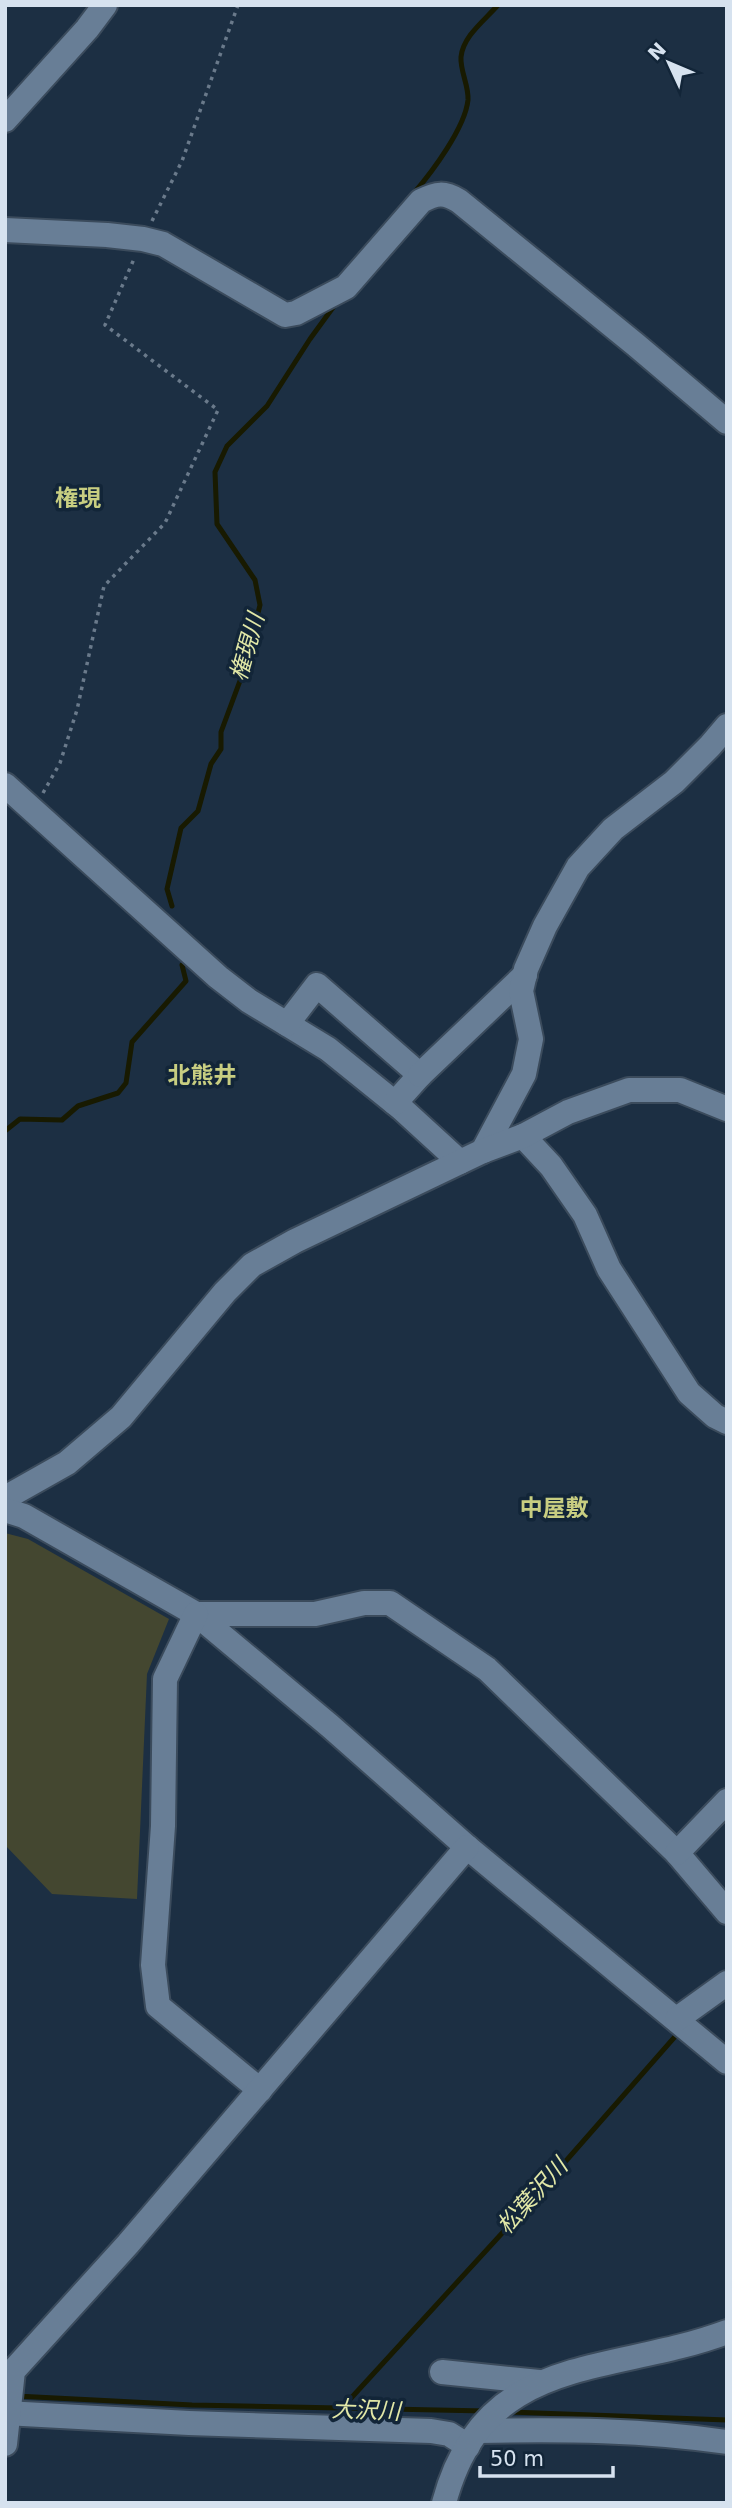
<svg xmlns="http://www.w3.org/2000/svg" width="732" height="2508" viewBox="0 0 732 2508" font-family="'DejaVu Sans','Noto Sans JP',sans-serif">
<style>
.green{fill:#444730}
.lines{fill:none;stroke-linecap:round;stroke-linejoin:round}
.stream{stroke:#181a01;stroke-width:5}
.minor-casing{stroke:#3b4b5c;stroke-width:28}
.path{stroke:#6a7a8b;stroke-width:3.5;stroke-dasharray:3.5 5;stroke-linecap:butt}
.minor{stroke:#687e96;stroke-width:24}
.labels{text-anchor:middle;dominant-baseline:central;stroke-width:7;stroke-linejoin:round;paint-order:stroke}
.neighbourhood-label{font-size:23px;font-weight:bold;fill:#c8ce81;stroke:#122538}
.water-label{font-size:23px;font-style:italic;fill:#e2e8a7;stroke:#122538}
</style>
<rect width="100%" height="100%" fill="#1c2f43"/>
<path class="green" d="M5,1533L28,1539L169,1619L147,1674L137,1899L52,1894L5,1845Z"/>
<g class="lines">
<g class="stream">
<path d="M414,193C432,172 465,128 468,100C469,86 460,71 461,57C463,36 485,20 498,5"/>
<path d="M172,906L167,889L181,828L198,811L211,764L221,749V732L244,670L260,605L255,580L217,524L215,472L227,446L267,406L310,339L337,302"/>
<path d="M5,1131L20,1119L62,1120L78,1106L118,1093L126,1083L132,1042L186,981L182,965"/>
<path d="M16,2396L192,2405L486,2411"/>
<path d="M342,2408L515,2219L679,2032"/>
<path d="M510,2412L727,2420"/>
</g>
<g class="minor-casing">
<g id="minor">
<path d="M5,120L87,29L105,5"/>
<path d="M5,230L107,235L143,239L163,244L285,315L296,313L346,287L421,201C437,193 444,192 459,201L636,345L727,422"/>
<path d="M5,785L218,977L249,1001L328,1049L401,1108L460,1162"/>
<path d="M287,1024L317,985L420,1075L395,1103"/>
<path d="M420,1075L525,975"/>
<path d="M523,1136L551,1166L585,1215L609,1269L689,1393L715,1416L727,1422"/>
<path d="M483,1151L524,1074L531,1039L521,991L526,969L545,926L578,867L613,829L674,782L710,746L727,726"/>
<path d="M5,1498L67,1463L121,1417L225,1292L252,1265L295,1241L483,1151L523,1136L568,1112L629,1090H680L727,1109"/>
<path d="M5,1510L24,1516L196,1614L330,1726L467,1847L727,2062"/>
<path d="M196,1614H315L364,1603H390L487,1669L677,1853L727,1912"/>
<path d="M196,1614L165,1679L163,1826L153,1965L158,2006L260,2090"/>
<path d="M677,1853L727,1801"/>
<path d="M677,2019L727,1983"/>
<path d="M442,2372L539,2382"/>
<path d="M5,2413L189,2423L431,2431L449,2434L468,2446"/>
<path d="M479,2431C562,2429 645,2430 727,2442"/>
<path d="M5,2444L13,2371L128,2244L467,1847"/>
<path d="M444,2503C484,2351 610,2376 727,2332"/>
</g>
</g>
<g class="path">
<path d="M152,221L182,161L238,5"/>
<path d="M43,793L60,763L77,710L104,586L165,523L218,410L105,325L134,259"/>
</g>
<use href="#minor" class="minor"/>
</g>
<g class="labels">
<g class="neighbourhood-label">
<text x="78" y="498">権現</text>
<text x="202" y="1075">北熊井</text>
<text x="554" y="1508">中屋敷</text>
</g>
<g class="water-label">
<text transform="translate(247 647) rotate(-74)">権現川</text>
<text transform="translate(532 2196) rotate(-48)">松葉沢川</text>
<text transform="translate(366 2410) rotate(2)">大沢川</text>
</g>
</g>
<rect width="732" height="2508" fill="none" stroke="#d6e2ef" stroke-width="14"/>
<g transform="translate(669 63) rotate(314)" stroke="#122538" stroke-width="5" paint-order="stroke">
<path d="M0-5L12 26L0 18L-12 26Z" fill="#d6e2ef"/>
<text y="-10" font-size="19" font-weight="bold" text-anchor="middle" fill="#d6e2ef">N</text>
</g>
<path d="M480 2466v10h133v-10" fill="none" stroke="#d6e2ef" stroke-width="3.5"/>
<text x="490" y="2466" font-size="21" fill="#d6e2ef" stroke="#122538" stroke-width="5" paint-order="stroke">50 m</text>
</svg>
